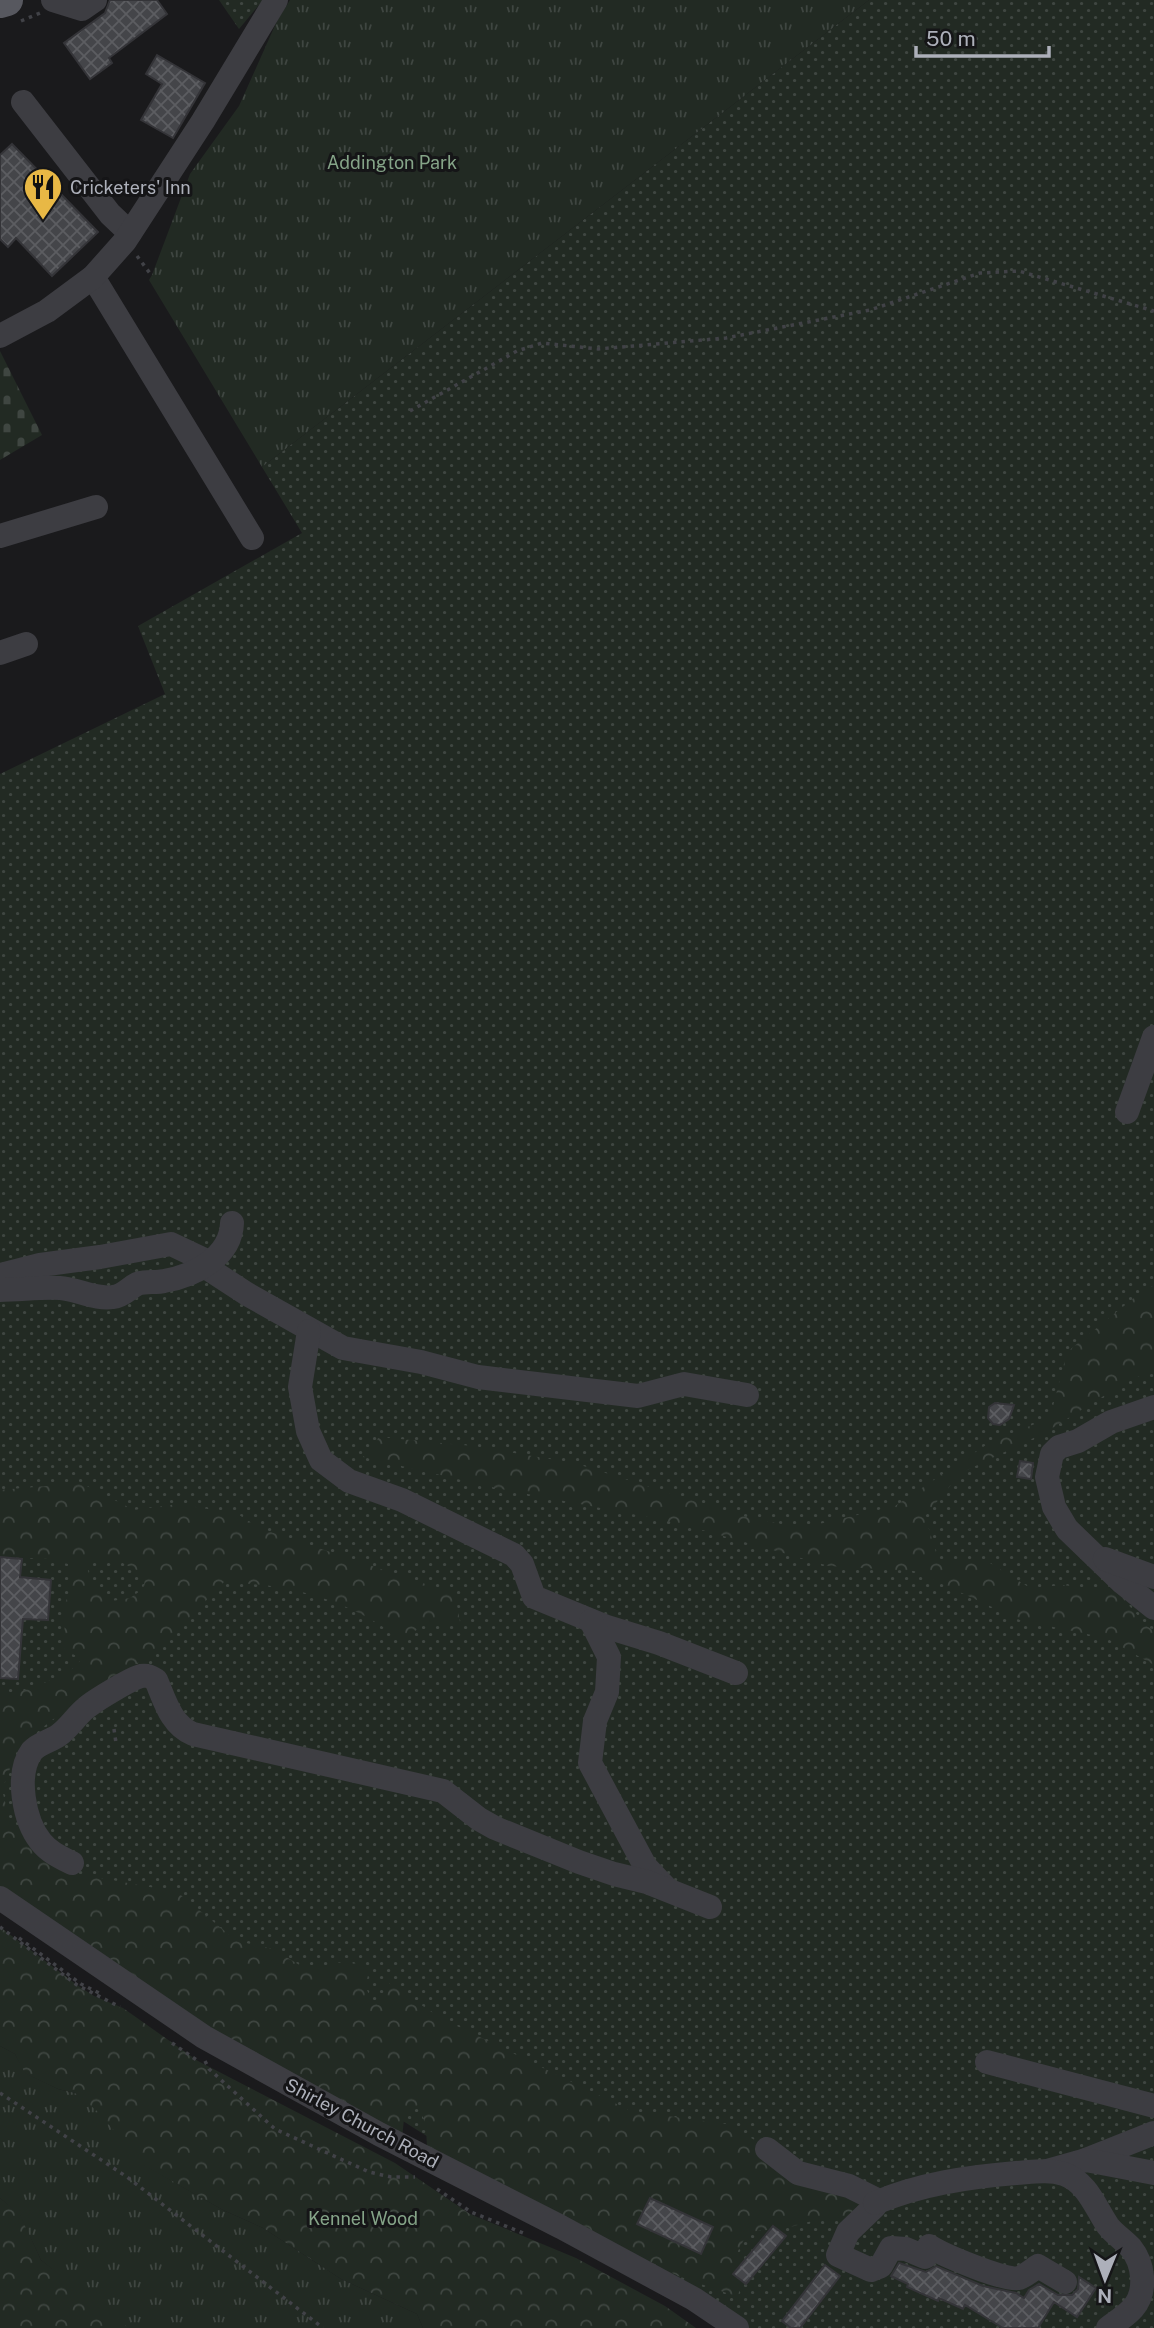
<svg xmlns="http://www.w3.org/2000/svg" width="1154" height="2328" viewBox="0 0 1154 2328" font-family="'Public Sans',sans-serif">
<style>
.grass{fill:url(#grass-dots)}
.forest{fill:url(#forest-crowns);fill-rule:evenodd}
.cemetery{fill:url(#cemetery-stones)}
.park{fill:url(#park-tufts)}
.building{fill:url(#building-cross-hatch);stroke:#343438;stroke-width:2}
.lines{fill:none;stroke-linecap:round;stroke-linejoin:round}
.path{stroke:#414247;stroke-width:3.5;stroke-dasharray:3.5 5;stroke-linecap:butt}
.minor{stroke:#3d3d42;stroke-width:24}
.major{stroke:#57585f;stroke-width:32}
.labels{text-anchor:middle;dominant-baseline:central;stroke-width:6;stroke-linejoin:round;paint-order:stroke}
.park-label{font-size:18px;fill:#85a488;stroke:#151517}
.poi-label{font-size:18px;fill:#adb0ba;stroke:#151517;text-anchor:start}
.street-label{font-size:18px;fill:#adb0ba;stroke:#151517}
</style>
<defs>
<pattern id="grass-dots" width="8" height="8" patternUnits="userSpaceOnUse" patternTransform="scale(1.75)"><rect width="8" height="8" fill="#222a23"/><path d="M2 2h.1M6 6h.1" fill="none" stroke="#3f4641" stroke-width="1.8" stroke-linecap="round"/></pattern>
<pattern id="forest-crowns" width="20" height="18" patternUnits="userSpaceOnUse" patternTransform="scale(1.75)"><rect width="20" height="18" fill="#222a23"/><path d="M2 6a3 3 0 1 1 6 0M12 15a3 3 0 1 1 6 0" fill="none" stroke="#3f4641"/></pattern>
<pattern id="cemetery-stones" width="16" height="16" patternUnits="userSpaceOnUse" patternTransform="scale(1.75)"><rect width="16" height="16" fill="#222a23"/><path d="M2 7V4a2 2 0 0 1 4 0v3zM10 15v-3a2 2 0 0 1 4 0v3z" fill="#3f4641"/></pattern>
<pattern id="park-tufts" width="24" height="20" patternUnits="userSpaceOnUse" patternTransform="scale(1.75)"><rect width="24" height="20" fill="#222a23"/><path d="M3 7l-1-3M5 7V3M7 7l1-3M15 17l-1-3M17 17v-4M19 17l1-3" fill="none" stroke="#3f4641"/></pattern>
<pattern id="building-cross-hatch" width="8" height="8" patternUnits="userSpaceOnUse" patternTransform="scale(1.75)"><rect width="8" height="8" fill="#444549"/><path d="M0 0l8 8M0 8l8-8" fill="none" stroke="#5c5d61"/></pattern>
</defs>
<rect width="100%" height="100%" fill="#1a1a1c"/>
<g class="grass">
<path d="M219,0H263L239,29Z"/>
<path d="M869,0H1154V2328H730L0,1866V774L165,694L138,626L302,533L262,467Z"/>
</g>
<g class="forest">
<path d="M1154,1285V1370L1126,1382L1046,1432L961,1473L925,1516L938,1559L990,1563L1030,1588L1063,1585L1117,1592L1148,1627L1154,1630V1665L1106,1638L1020,1620L914,1571L829,1566L674,1522L496,1488L363,1457L379,1437L473,1446L574,1463L742,1516L781,1524H819L895,1506L992,1441L1050,1418L1067,1352L1140,1293Z"/>
<path d="M81,1483L134,1510L178,1504L238,1514L256,1527L455,1594L460,1622H428L402,1640C364,1612 330,1597 284,1588C265,1584 244,1584 224,1582L161,1647L52,1720L18,1747L2,1790L11,1824L30,1844L79,1874L177,1892L237,1941L273,1949L306,1969L348,1961L370,1969C364,1986 365,1993 378,2005L382,2001L386,1981L439,2017L631,2111L726,2124L862,2200L849,2216L837,2220L819,2219L787,2228L748,2232L738,2251L743,2272L738,2297L678,2276L427,2147L426,2127L419,2104L404,2119L402,2138L177,2010L0,1887V1691L11,1695L44,1683L70,1671L82,1659L65,1650L64,1606L71,1589L68,1564L50,1559L0,1557V1490ZM115,1559L146,1575L143,1589L130,1598L112,1601L93,1585L85,1562L105,1563Z"/>
<path d="M0,1927L77,1985L94,1996L123,2008L198,2061L395,2163L470,2214L576,2258L665,2306L696,2328H423L417,2314L341,2279L263,2228L223,2210L143,2165L75,2093L58,2089L24,2073L15,2054L0,2046Z"/>
<path d="M0,2198L20,2214L41,2260L130,2328H0Z"/>
</g>
<path class="cemetery" d="M0,351L42,435L0,460Z"/>
<g class="park">
<path d="M290,0H869L262,467L149,280L152,275L190,174L239,106L277,21Z"/>
<path d="M0,2046L15,2054L25,2073L58,2089L75,2093L97,2111L144,2165L223,2210L263,2228L341,2279L417,2314L423,2328H130L117,2321L41,2260L20,2215L0,2198Z"/>
</g>
<g class="building">
<path d="M110,0H157L167,14L109,58L112,63L90,79L64,43L105,13Z"/>
<path d="M157,55L205,83L173,138L141,120L162,84L146,74Z"/>
<path d="M12,144L98,232L52,276L16,238L8,247L0,239V155Z"/>
<path d="M995,1403L1014,1405L1009,1419L1000,1425L993,1424L988,1418L989,1407Z"/>
<path d="M1020,1461L1033,1463L1031,1479L1017,1477Z"/>
<path d="M0,1557L22,1559L20,1577L51,1580L48,1620L23,1619L18,1679L0,1678Z"/>
<path d="M650,2198L713,2227L701,2254L637,2224Z"/>
<path d="M773,2226L786,2236L746,2284L733,2274Z"/>
<path d="M899,2263L926,2272L936,2266L983,2286L1016,2293L1024,2298L1029,2290L1039,2284L1058,2295H1072L1078,2289L1079,2277L1096,2288L1077,2317L1054,2302L1038,2328H1003L965,2305L963,2309L939,2298L938,2301L907,2287L908,2284L891,2276Z"/>
<path d="M825,2265L840,2276L800,2328H791L782,2321Z"/>
</g>
<g class="lines">
<g class="path">
<path d="M21,21L40,13"/>
<path d="M137,256L152,276"/>
<path d="M410,411L517,351L542,343L598,349L726,338L870,310L980,273L1019,271L1154,311"/>
<path d="M114,1729L116,1743"/>
<path d="M0,1927L77,1985L120,2007"/>
<path d="M19,1938L81,1984L99,1993"/>
<path d="M172,2043L198,2061"/>
<path d="M205,2061L209,2069L275,2129L369,2172L391,2177H415"/>
<path d="M0,2093L127,2177L323,2328"/>
<path d="M437,2189L471,2212L523,2233"/>
</g>
<g class="minor">
<path d="M53,0L82,9L95,0"/>
<path d="M23,102L110,214L130,233"/>
<path d="M93,277L252,538"/>
<path d="M0,336L47,311L93,277L125,241L203,121L276,0"/>
<path d="M0,536L96,507"/>
<path d="M0,653L26,644"/>
<path d="M1127,1112L1154,1037"/>
<path d="M204,1266L247,1294L343,1348L421,1362L478,1377L638,1396L684,1384L747,1395"/>
<path d="M0,1275L40,1265L100,1257L171,1244L209,1262"/>
<path d="M0,1290C20,1290 40,1287 60,1288C77,1289 96,1300 113,1297C123,1296 129,1288 137,1284C145,1281 156,1283 164,1281C194,1276 231,1257 232,1223"/>
<path d="M309,1331L300,1387L308,1431L321,1460L349,1481L402,1500L514,1555L522,1564L534,1597L607,1627L659,1643L736,1673"/>
<path d="M1154,1407L1111,1422L1078,1441L1059,1447L1052,1454L1047,1477L1054,1507L1067,1529L1123,1583L1154,1608"/>
<path d="M1105,1559L1154,1577"/>
<path d="M591,1621L609,1657L607,1692L595,1721L590,1763L645,1866L666,1888"/>
<path d="M72,1863C60,1857 49,1852 41,1842C24,1821 15,1774 32,1751C39,1743 51,1741 59,1735C70,1727 76,1716 86,1708C94,1701 132,1678 141,1676C148,1675 151,1677 156,1680C165,1701 171,1725 193,1734L443,1791L479,1819L495,1828L579,1862L614,1874L647,1882L710,1907"/>
<path d="M0,1898L204,2037L379,2134L561,2227L694,2299L737,2328"/>
<path d="M987,2062L1154,2106"/>
<path d="M767,2149L798,2173L849,2186L875,2199V2206L848,2232L838,2255L871,2270L881,2266L891,2248L906,2249L925,2257L929,2246C941,2254 1006,2282 1019,2278C1025,2276 1032,2270 1038,2266L1065,2282"/>
<path d="M1086,2160L1154,2133"/>
<path d="M1047,2171L1086,2160L1154,2173"/>
<path d="M875,2203C920,2184 968,2177 1016,2173C1032,2172 1048,2169 1064,2174C1088,2183 1095,2207 1108,2226C1115,2235 1124,2240 1131,2248C1144,2264 1147,2292 1133,2308C1126,2316 1116,2322 1108,2328"/>
</g>
<path class="major" d="M0,2L7,0"/>
</g>
<defs>
<g id="restaurant-pin" transform="scale(2.0125)"><path d="M0 17L-7.5 6A9.5 9.5 0 1 1 7.5 6Z" fill="#e8b845" stroke="#151517"/><path d="M-5-6h1v4h1v-4h1v4h1v-4h1v5L-1.5 .5V6h-2V.5L-5-1ZM5-6V6H3V1.5H1.5Q1.5-4 5-6Z" fill="#111"/></g>
</defs>
<g fill-rule="evenodd">
<use href="#restaurant-pin" x="43" y="187"/>
</g>
<g class="labels">
<g class="park-label">
<text x="392" y="162">Addington Park</text>
<text x="363" y="2218">Kennel Wood</text>
</g>
<g class="poi-label">
<text x="70" y="187">Cricketers' Inn</text>
</g>
<g class="street-label">
<text transform="translate(362 2123) rotate(28)">Shirley Church Road</text>
</g>
</g>
<g transform="translate(1105 2279) rotate(181)" stroke="#151517" stroke-width="5" paint-order="stroke">
<path d="M0-5L12 26L0 18L-12 26Z" fill="#adb0ba"/>
<text y="-10" font-size="19" font-weight="bold" text-anchor="middle" fill="#adb0ba">N</text>
</g>
<path d="M916 46v10h133v-10" fill="none" stroke="#adb0ba" stroke-width="3.5"/>
<text x="926" y="46" font-size="21" fill="#adb0ba" stroke="#151517" stroke-width="5" paint-order="stroke">50 m</text>
</svg>
